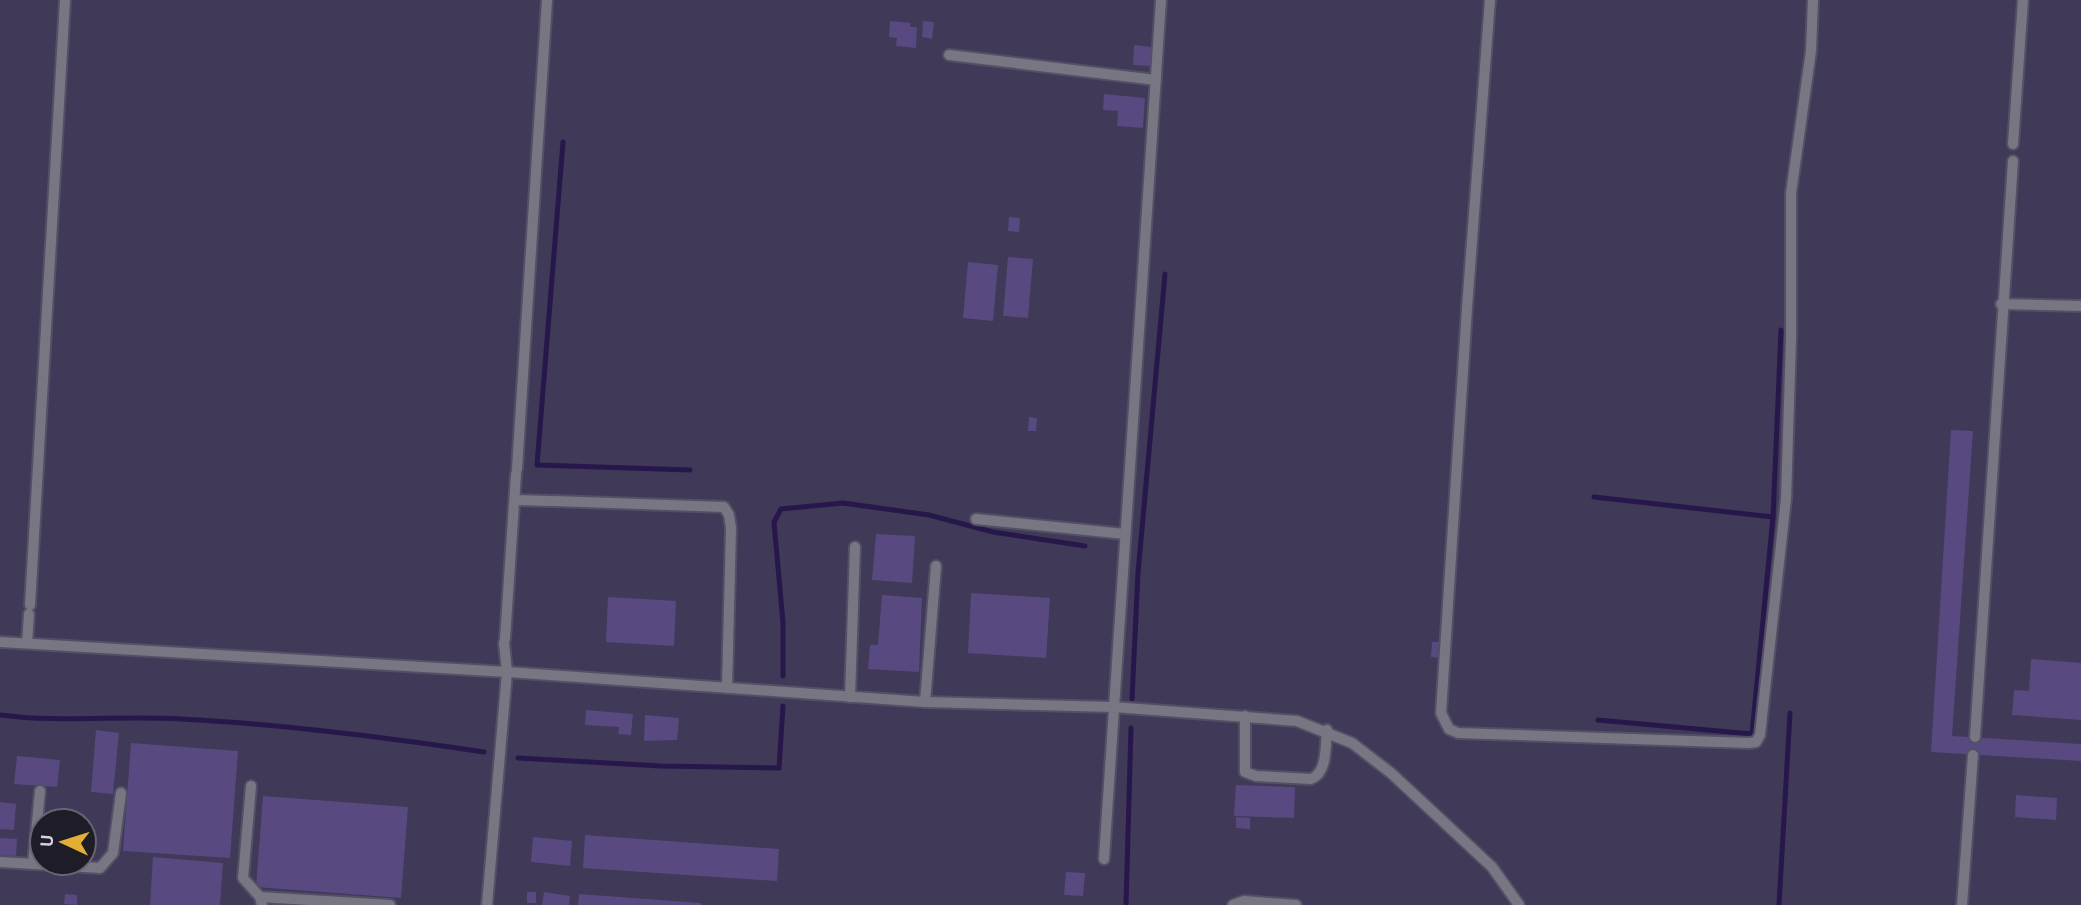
<svg xmlns="http://www.w3.org/2000/svg" width="2081" height="905" viewBox="0 0 2081 905" font-family="'Alegreya Sans',sans-serif">
<style>
.built{fill:#403957;fill-rule:evenodd}
.lines{fill:none;stroke-linecap:round;stroke-linejoin:round}
.stream{stroke:#28174b;stroke-width:5}
.building{fill:#584981}
.service-casing{stroke:#534f65;stroke-width:14}
.service{stroke:#787682;stroke-width:10}
</style>
<rect width="100%" height="100%" fill="#37324a"/>
<path class="built" d="M0,0H2081V905H0ZM42,821H84V863H42Z"/>
<g class="lines">
<g class="stream">
<path d="M563,142L537,465L690,470"/>
<path d="M1594,497L1773,517L1781,330"/>
<path d="M783,676V623L774,522L781,509L843,503L929,515L993,532L1085,546"/>
<path d="M1132,699L1138,573L1165,274"/>
<path d="M0,715C60,723 121,715 181,719C282,724 383,737 484,752"/>
<path d="M1598,720L1752,734L1773,517"/>
<path d="M518,758L661,766L779,768L783,706"/>
<path d="M1126,905L1131,728"/>
<path d="M1779,905L1790,713"/>
</g>
</g>
<g class="building">
<path d="M890,21L911,23L910,27H917L916,48L896,46L897,38L889,37Z"/>
<path d="M923,21L934,22L932,39L922,37Z"/>
<path d="M1134,45L1152,47L1150,66L1133,65Z"/>
<path d="M1104,94L1145,98L1143,128L1117,126L1118,111L1103,110Z"/>
<path d="M1009,217L1020,218L1019,232L1008,231Z"/>
<path d="M1008,257L1033,259L1028,318L1003,316Z"/>
<path d="M968,262L998,265L993,321L963,318Z"/>
<path d="M1029,417L1037,418L1036,431H1028Z"/>
<path d="M1951,430L1973,431L1952,736L2081,744V761L1931,752Z"/>
<path d="M876,534L915,536L912,583L872,580Z"/>
<path d="M971,593L1050,598L1046,658L968,653Z"/>
<path d="M882,595L922,598L919,672L868,669L870,645H878Z"/>
<path d="M608,597L676,601L674,646L606,642Z"/>
<path d="M1432,642H1441L1440,658L1431,657Z"/>
<path d="M2031,659L2081,663V720L2012,715L2014,690L2029,691Z"/>
<path d="M586,710L633,714L631,735L618,734L619,727L585,725Z"/>
<path d="M645,715L679,718L677,740L644,741Z"/>
<path d="M96,730L119,733L113,794L91,792Z"/>
<path d="M131,743L238,751L230,858L123,851Z"/>
<path d="M17,756L60,760L57,787L14,784Z"/>
<path d="M1236,785L1295,787L1294,818L1234,816Z"/>
<path d="M2016,795L2057,798L2056,820L2015,817Z"/>
<path d="M263,796L408,807L401,898L256,887Z"/>
<path d="M0,802L16,804L14,830L0,829Z"/>
<path d="M1236,817L1250,818V829L1236,828Z"/>
<path d="M585,835L779,849L777,881L583,868Z"/>
<path d="M533,837L572,841L570,866L531,862Z"/>
<path d="M0,838L17,839L16,856L0,855Z"/>
<path d="M153,857L223,863L220,905H150Z"/>
<path d="M1066,872L1085,873L1083,896L1064,895Z"/>
<rect x="527" y="892" width="9" height="11"/>
<path d="M544,892L570,896L569,905H542Z"/>
<path d="M65,894L77,895V905L64,904Z"/>
<path d="M579,894L701,903V905H578Z"/>
</g>
<g class="lines">
<g class="service-casing">
<g id="service">
<path d="M1490,0L1467,308L1441,713L1449,729L1458,733L1749,743L1756,742L1760,735L1786,499L1791,339V193L1811,51L1813,0"/>
<path d="M949,55L1156,80"/>
<path d="M2013,144L2023,0"/>
<path d="M2001,304L2081,306"/>
<path d="M517,469L547,0"/>
<path d="M515,500L550,501"/>
<path d="M554,501L724,507L729,515L731,528L727,688"/>
<path d="M976,519L1125,534"/>
<path d="M30,605L65,0"/>
<path d="M505,639L516,474"/>
<path d="M0,642L507,672L925,702L1113,707L1297,721L1352,743L1391,773L1492,867L1519,905"/>
<path d="M27,643L29,614"/>
<path d="M850,697L855,547"/>
<path d="M925,702L936,566"/>
<path d="M1245,716V772L1256,776L1311,779C1328,772 1325,746 1327,730"/>
<path d="M1975,737L2013,161"/>
<path d="M251,786L243,878L260,897L262,905"/>
<path d="M1104,859L1161,0"/>
<path d="M0,862L100,868L113,853L121,793"/>
<path d="M33,864L40,791"/>
<path d="M260,897L390,905"/>
<path d="M487,905L507,672L504,643"/>
<path d="M1233,905L1244,901L1296,905"/>
<path d="M1962,905L1973,755"/>
</g>
</g>
<use href="#service" class="service"/>
</g>
<g transform="translate(63 842) rotate(274)"><circle r="33" fill="#1e1c27" stroke="#676571" stroke-width="2"/>
<path d="M0-5L12 26L0 18L-12 26Z" fill="#e2af34"/>
<text y="-10" font-size="19" font-weight="bold" text-anchor="middle" fill="#d4d2e1">U</text>
</g>
</svg>
